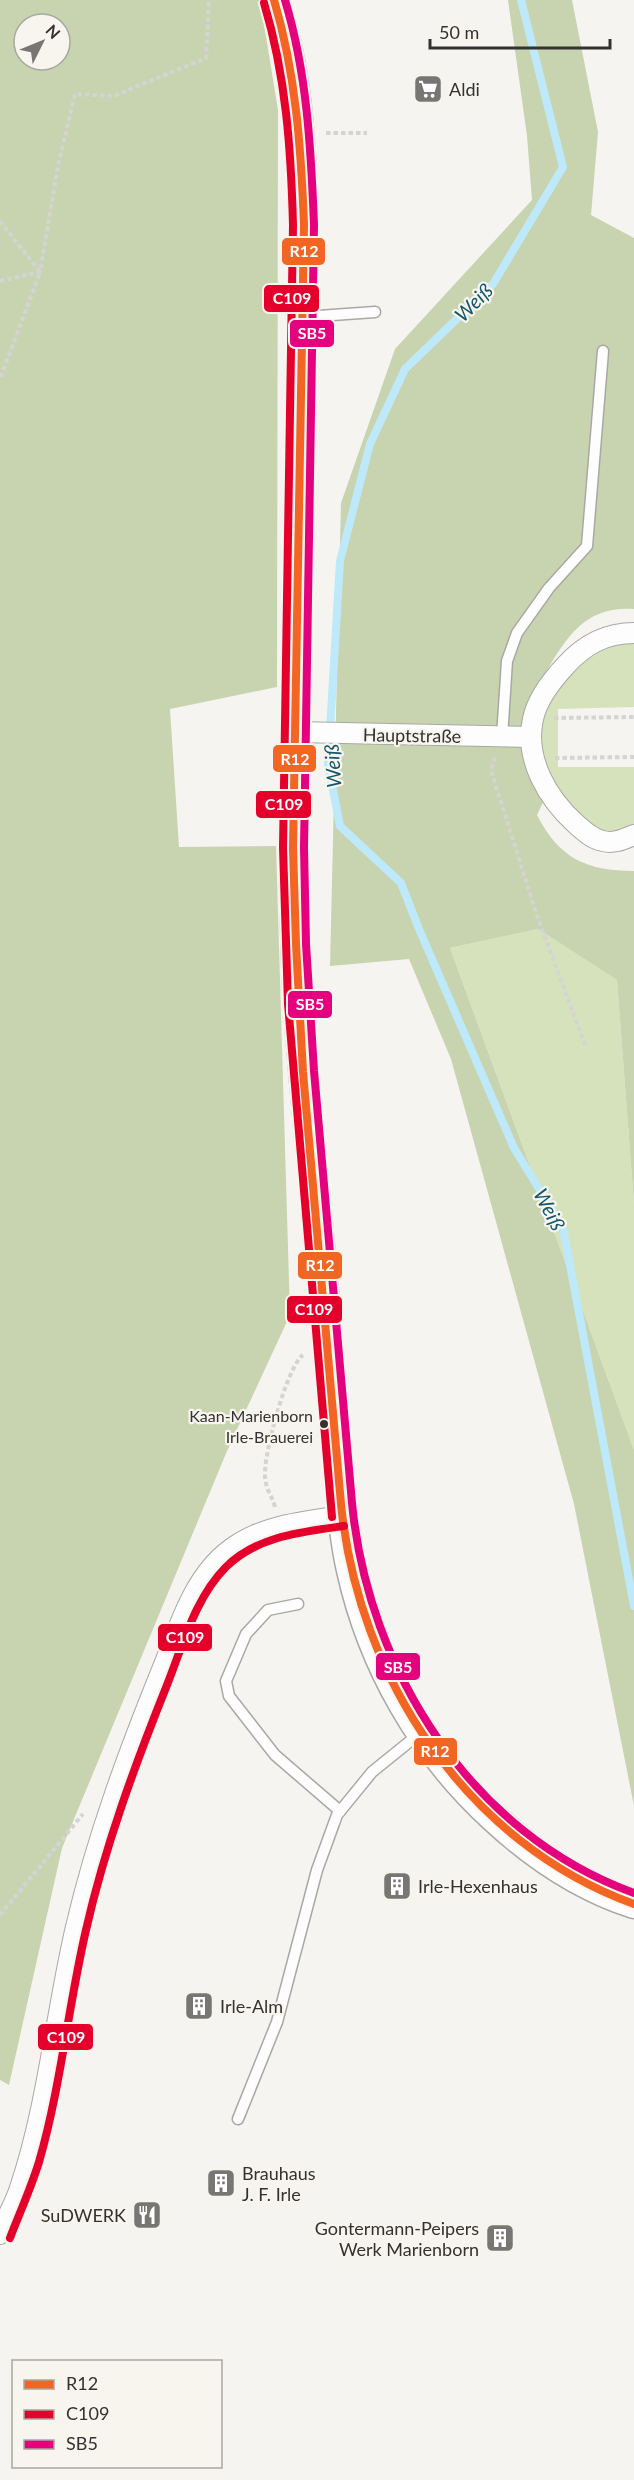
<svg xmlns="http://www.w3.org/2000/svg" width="634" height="2480" viewBox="0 0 634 2480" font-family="Lato,sans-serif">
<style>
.green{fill:#d5e2bc}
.forest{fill:#c7d4af;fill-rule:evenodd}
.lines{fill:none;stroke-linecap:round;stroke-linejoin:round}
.stream{stroke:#bde9fa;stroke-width:8}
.service-casing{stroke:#a9a8a5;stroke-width:13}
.minor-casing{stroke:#a9a8a5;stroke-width:22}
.secondary-casing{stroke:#a9a8a5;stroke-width:31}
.path{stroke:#d4d4d3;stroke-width:4;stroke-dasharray:4.5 3;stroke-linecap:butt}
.service{stroke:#fefdfd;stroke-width:10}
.minor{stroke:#fefdfd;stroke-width:20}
.secondary{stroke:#fefdfd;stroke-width:28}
.bus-1-casing{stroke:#f7f5ee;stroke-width:12}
.bus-2-casing{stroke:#f7f5ee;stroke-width:12}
.bus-3-casing{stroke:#f7f5ee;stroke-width:12}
.bus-1{stroke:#f26522;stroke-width:8}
.bus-2{stroke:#e4002b;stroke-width:8}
.bus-3{stroke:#e5007d;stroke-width:8}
.bus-dot{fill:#333230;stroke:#f7f5ee;stroke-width:2}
.labels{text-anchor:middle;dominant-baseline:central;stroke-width:4.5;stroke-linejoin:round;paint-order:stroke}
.bus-label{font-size:16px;fill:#333230;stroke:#f7f5ee;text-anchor:end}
.poi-label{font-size:18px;fill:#333230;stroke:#f7f5ee;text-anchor:start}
.street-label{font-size:18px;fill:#333230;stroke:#f7f5ee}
.water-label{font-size:20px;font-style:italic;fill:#13576c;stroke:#f7f5ee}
.line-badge{stroke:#f7f5ee;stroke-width:2}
.badge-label{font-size:16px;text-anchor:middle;font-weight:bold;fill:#fff}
</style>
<rect width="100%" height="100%" fill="#f5f4f0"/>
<g class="green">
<path d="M634,633V707L558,709V767H634V835L620,841L564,813L531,737L572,658Z"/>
<path d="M538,929L617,980L634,1204V1450L450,948Z"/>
</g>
<g class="forest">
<path d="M0,0H259L261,6L278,110L277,687L170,709L179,847L276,846L290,1315L227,1451L62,1848L9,2085L0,2080ZM24,24H60V60H24Z"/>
<path d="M508,0H572L598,132L591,215L634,238V609C586,606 568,635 546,672L554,678L533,718L548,792L537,815C559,858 586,871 634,871V1204L617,980L538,929L450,948L634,1450V1806L574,1504L451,1059L409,959L330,966L341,503L395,349L532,200L527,136Z"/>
</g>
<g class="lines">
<path class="stream" d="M521,0L563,167L493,284L405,369L370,444L340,561L328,764L340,826L401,883L419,929L514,1148L563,1228L634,1606"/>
<g class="service-casing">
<g id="service">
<path d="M304,317L375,312"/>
<path d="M502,737L507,661L517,633L549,588L587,546L603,351"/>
<path d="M298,1604L268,1610L246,1634L226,1681L229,1696L275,1755L340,1811"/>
<path d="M238,2119L277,2022L317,1870L337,1815L372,1772L419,1734"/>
</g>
</g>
<g class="minor-casing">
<g id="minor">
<path d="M634,633C606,633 585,644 566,665C553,679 537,699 533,719C524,759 548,799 576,824C584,831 592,839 603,841C614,844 624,839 634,835"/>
<path d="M295,732L531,737"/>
<path d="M0,2234C6,2218 15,2204 20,2188C48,2105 56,2012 76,1927C97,1837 129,1751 164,1665C180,1625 194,1576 231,1549C263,1525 303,1522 342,1516"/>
</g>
</g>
<g class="secondary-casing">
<path id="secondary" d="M274,0C299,73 301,149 304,225L293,848C295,899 295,951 298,1002C304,1095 315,1188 323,1280C328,1341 332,1403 338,1464C341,1499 343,1535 351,1570C372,1665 422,1752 494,1818C534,1855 581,1887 634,1904"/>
</g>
<g class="path">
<path d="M326,133H367"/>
<path d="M0,221L40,272L0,379"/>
<path d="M0,281L40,272L58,166L75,94L114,96L206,58L209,0"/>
<path d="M554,718L634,717"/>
<path d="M495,757L491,770L536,913L586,1047"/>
<path d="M555,758L634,757"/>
<path d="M275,1507C272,1495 266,1491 265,1477C263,1456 287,1366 303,1355"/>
<path d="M0,1915L83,1814"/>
</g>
<use href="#service" class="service"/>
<use href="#minor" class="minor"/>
<use href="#secondary" class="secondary"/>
<g class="bus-1-casing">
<path id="bus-1" d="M274,0C296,74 301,148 304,225L293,848L296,944L303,1072L341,1504C358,1677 466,1843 634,1904"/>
</g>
<g class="bus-2-casing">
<g id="bus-2">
<path d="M264,3C286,76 291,149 293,225L283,848L288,1004L332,1517"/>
<path d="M10,2238C20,2212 31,2188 39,2162C61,2086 68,2007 86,1930C105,1846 135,1765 167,1685C183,1645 195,1598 226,1567C257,1536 302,1532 344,1526"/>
</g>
</g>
<g class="bus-3-casing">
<path id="bus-3" d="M285,0C307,73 311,148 314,225L304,848L306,944L314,1071L352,1503C368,1670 471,1834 634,1893"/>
</g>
<use href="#bus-1" class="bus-1"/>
<use href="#bus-2" class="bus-2"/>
<use href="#bus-3" class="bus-3"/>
</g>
<defs>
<g id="supermarket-square" transform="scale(1.5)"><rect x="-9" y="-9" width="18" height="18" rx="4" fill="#777673" stroke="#f7f5ee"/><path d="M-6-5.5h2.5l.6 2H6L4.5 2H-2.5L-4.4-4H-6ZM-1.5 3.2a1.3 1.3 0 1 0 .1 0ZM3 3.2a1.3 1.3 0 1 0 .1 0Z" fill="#fff"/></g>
<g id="building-square" transform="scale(1.5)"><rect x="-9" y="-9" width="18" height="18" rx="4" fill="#777673" stroke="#f7f5ee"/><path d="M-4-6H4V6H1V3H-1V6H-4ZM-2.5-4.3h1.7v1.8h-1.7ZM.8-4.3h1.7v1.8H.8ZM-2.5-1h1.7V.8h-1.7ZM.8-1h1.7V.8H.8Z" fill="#fff"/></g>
<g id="restaurant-square" transform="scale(1.5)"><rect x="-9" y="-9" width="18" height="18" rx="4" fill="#777673" stroke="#f7f5ee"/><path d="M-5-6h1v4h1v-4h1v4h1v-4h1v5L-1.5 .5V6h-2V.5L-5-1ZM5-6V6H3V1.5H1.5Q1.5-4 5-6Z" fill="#fff"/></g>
</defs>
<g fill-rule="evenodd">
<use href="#supermarket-square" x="428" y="89"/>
<use href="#building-square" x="397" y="1886"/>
<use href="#building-square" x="199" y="2006"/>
<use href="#building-square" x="221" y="2183"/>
<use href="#restaurant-square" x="147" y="2215"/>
<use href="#building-square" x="500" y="2238"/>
</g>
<circle class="bus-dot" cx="324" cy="1424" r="5"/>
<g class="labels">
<g class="bus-label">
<text x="313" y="1415">Kaan-Marienborn<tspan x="313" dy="21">Irle-Brauerei</tspan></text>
</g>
<g class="poi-label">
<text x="449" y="89">Aldi</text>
<text x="418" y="1886">Irle-Hexenhaus</text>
<text x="220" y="2006">Irle-Alm</text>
<text x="242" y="2173">Brauhaus<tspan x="242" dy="21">J. F. Irle</tspan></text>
<text x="126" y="2215" text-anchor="end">SuDWERK</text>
<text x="479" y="2228" text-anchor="end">Gontermann-Peipers<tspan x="479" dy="21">Werk Marienborn</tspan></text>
</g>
<g class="street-label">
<text transform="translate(412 735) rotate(1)">Hauptstraße</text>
</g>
<g class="water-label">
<text transform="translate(473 302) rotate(-45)">Weiß</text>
<text transform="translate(332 766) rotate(-94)">Weiß</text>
<text transform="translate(550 1209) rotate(62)">Weiß</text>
</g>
</g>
<g class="line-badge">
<rect x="281" y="237" width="45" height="29" rx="6" fill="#f26522"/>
<rect x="263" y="284" width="57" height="29" rx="6" fill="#e4002b"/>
<rect x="289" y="319" width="46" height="29" rx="6" fill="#e5007d"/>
<rect x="272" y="744" width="45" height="29" rx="6" fill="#f26522"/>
<rect x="255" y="790" width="57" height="29" rx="6" fill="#e4002b"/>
<rect x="287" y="990" width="46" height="29" rx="6" fill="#e5007d"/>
<rect x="297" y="1251" width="46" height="29" rx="6" fill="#f26522"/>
<rect x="286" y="1295" width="57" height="29" rx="6" fill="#e4002b"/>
<rect x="157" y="1623" width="56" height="29" rx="6" fill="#e4002b"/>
<rect x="375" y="1652" width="46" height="29" rx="6" fill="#e5007d"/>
<rect x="413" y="1737" width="45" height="29" rx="6" fill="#f26522"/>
<rect x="37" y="2023" width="57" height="28" rx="6" fill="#e4002b"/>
</g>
<g class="badge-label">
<text x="304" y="257">R12</text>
<text x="292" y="304">C109</text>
<text x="312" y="339">SB5</text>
<text x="295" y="765">R12</text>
<text x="284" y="810">C109</text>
<text x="310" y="1010">SB5</text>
<text x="320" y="1271">R12</text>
<text x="314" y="1315">C109</text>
<text x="185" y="1643">C109</text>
<text x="398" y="1673">SB5</text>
<text x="435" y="1757">R12</text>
<text x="66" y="2043">C109</text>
</g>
<rect x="12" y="2360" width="210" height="108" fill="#f7f5ee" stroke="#a9a7a2" stroke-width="1.5"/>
<rect x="24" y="2380" width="30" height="9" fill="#f26522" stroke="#a9a7a2" stroke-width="1.5"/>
<text x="66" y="2390" font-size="18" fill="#333230">R12</text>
<rect x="24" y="2410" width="30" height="9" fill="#e4002b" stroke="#a9a7a2" stroke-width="1.5"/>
<text x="66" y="2420" font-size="18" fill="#333230">C109</text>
<rect x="24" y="2440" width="30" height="9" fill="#e5007d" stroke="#a9a7a2" stroke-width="1.5"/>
<text x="66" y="2450" font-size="18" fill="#333230">SB5</text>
<g transform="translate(42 42) rotate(47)"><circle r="28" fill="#f7f5ee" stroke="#a9a7a2" stroke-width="1.5"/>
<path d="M0-4.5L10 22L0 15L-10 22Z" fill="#777673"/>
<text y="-9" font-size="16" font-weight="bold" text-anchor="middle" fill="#333230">N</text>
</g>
<path d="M430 39v9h180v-9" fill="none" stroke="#333230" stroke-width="3"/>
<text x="439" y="39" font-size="18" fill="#333230" stroke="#f7f5ee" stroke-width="4.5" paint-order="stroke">50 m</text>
</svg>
